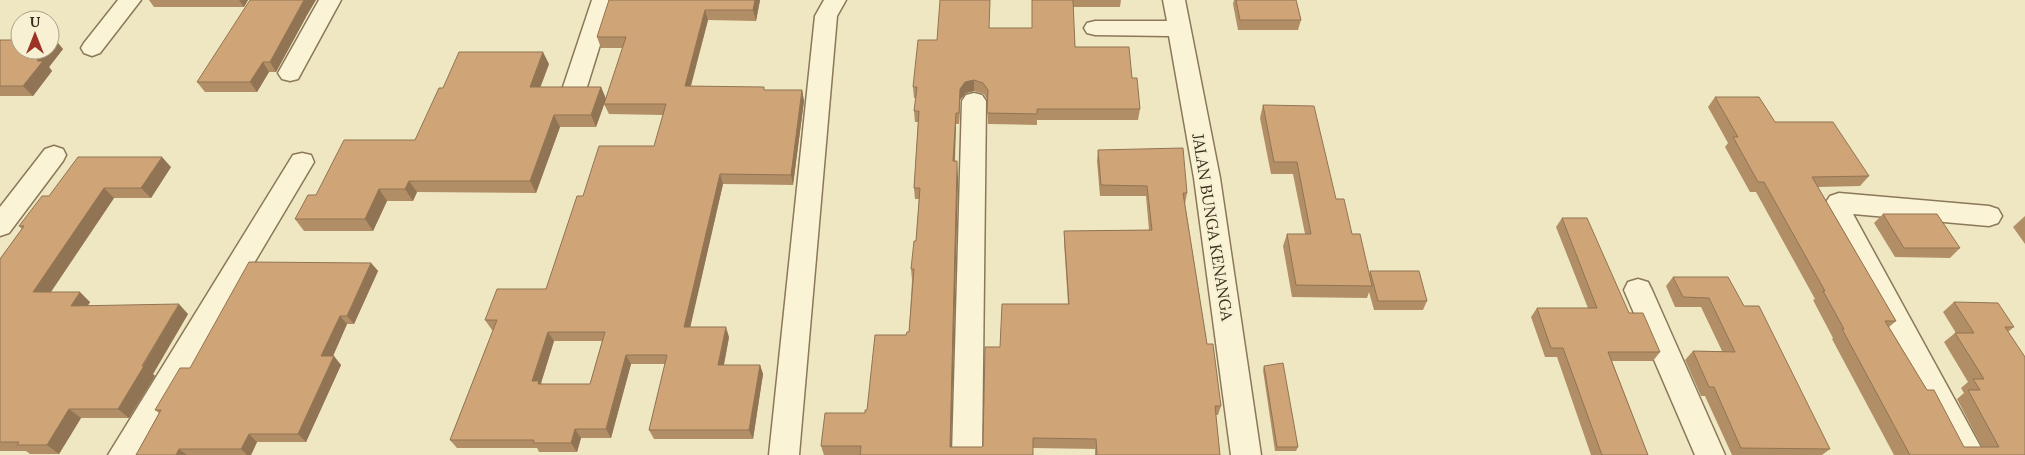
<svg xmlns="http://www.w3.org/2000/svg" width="2025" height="455" viewBox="0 0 2025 455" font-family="Lora,serif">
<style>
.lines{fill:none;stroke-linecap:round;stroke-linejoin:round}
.minor-casing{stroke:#8a7859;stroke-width:3}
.minor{fill:#faf3d6;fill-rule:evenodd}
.wall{fill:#b28e66;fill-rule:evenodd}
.shaded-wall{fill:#917453}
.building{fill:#cfa577;stroke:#917453;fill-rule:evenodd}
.labels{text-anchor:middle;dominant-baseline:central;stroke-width:4.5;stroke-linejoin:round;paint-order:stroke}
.street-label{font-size:16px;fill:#392e1d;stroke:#f7f0d2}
</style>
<rect width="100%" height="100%" fill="#efe7c2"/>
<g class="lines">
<g class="minor-casing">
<g id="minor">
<path d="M118,0H141L100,53L92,56L84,53L81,48L84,43Z"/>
<path d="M319,0H341L298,79L290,81L282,79L278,73Z"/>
<path d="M592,0H614L586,90L582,96L574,98L566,96L562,90Z"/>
<path d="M824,0H846L837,16L799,455H769L815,16Z"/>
<path d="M1163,0H1185L1220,178L1261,455H1231L1194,178L1169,36L1095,35L1087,33L1084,28L1087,23L1095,21H1167Z"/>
<path d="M974,93L982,95L986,101L982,455H952L962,101L966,95Z"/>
<path d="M54,146L63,149L66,155L63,161L9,233L0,236V207L45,149Z"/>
<path d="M302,153L311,155L314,162L140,455H108L293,155Z"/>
<path d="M1839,193L1989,206L1998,209L2002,216L1998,223L1989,226L1853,214L1985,455H1954L1827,215L1824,205L1830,196Z"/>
<path d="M1638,279L1648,282L1652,290L1725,455H1695L1624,290L1628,282Z"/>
</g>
</g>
<use href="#minor" class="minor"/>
</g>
<g class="wall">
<path d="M149,0H248L244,7H154Z"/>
<path d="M609,0H760L756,21L708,20L691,86L765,90H802L804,101L793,185L723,184L690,327L729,337L724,365H760L763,374L753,439H654L649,430L665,364H631L611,438H581L577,452H539L537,448H457L450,440L493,330H492L485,320L546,289L583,196L654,146L663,115L609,114L604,104L623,48H601L597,37ZM554,341H602L590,384H541V383Z"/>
<path d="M1032,0H1121L1120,7H1073L1075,47L1132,78L1140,109L1138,120H1037V125L988,124L987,100L984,94L974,91L966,93L960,100L959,124H956L955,161L958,179L951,447H982L983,446L1000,347L1068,304L1064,242V231L1149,230L1146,196H1100L1097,161L1098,150L1187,193L1185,204L1207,344L1221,406L1218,415H1216L1220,455H1095V449L1033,448V455H824L821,446L865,413L867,410L906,335L909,332L912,280L911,269L916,241L919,199H915L914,188L918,122H915L914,111L916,98H914L913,87L937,40L989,28H1032Z"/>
<path d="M1234,0H1296L1301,20L1298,30H1238L1233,4Z"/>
<path d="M306,17L276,72H269L257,92H205L197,82Z"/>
<path d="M0,40L63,49L49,67L52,71L33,96H0Z"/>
<path d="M549,64L540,87H601L606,99L596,127H560L536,193L417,192L413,201H387L373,231H304L295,219L316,195L415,140L443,88Z"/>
<path d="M1715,97L1775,122L1869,176L1860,186L1818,187L1896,321L1889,327L1927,390L1964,447H1982L1957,399L1964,393L1961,388L1968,382L1944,342L1955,333H1956L1943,312L1954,302L2014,327L2008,332L2025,455H1894L1832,339L1833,338L1813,300L1815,299L1756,192H1750L1725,147L1728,143L1708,107Z"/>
<path d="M1263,105L1336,199L1352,234L1369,274L1370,271L1427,301L1423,310H1374L1369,292L1367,298L1292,297L1283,246L1287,234H1305L1293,174H1271L1260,118Z"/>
<path d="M171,167L151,198H114L51,292L90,302L88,305L188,314L153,374L155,376L129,418H81L59,454H30L26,451H0V259L22,229L19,226L49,196Z"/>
<path d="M1883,214L1960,248L1950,258L1895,257L1874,223Z"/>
<path d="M2025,216V244L2013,227Z"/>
<path d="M1562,218L1629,313L1660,352L1653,361H1612L1648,455H1591L1557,357H1545L1531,317L1537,308H1588L1556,227Z"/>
<path d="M371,263L378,271L354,324H347L333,356L341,365L306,442H257L251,455H136L159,413L155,410L190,368Z"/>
<path d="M1673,277L1744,306L1830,449L1822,455H1732L1705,396H1701L1685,360L1693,351H1722L1701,307H1675L1666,286Z"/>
<path d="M1264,366L1298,447L1296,451H1275L1263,370Z"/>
</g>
<g class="shaded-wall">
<path d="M239,0H248L244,7Z"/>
<path d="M304,0H316L306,17L276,72L270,62Z"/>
<path d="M755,0H760L756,21L753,10Z"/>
<path d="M705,10L708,20L688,96L685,86Z"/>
<path d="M55,39L63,49L49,67L52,71L33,96L23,86L37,61L46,50H50V45Z"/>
<path d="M543,52L549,64L536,99L530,87Z"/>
<path d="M263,62L269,72L257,92L250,82Z"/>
<path d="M974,80V91L966,93L960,100L959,124V113L960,89L965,82Z"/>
<path d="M601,87L606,99L596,127L591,115Z"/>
<path d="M802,90L804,101L793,185L791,175Z"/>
<path d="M956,113V124L954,172L953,161Z"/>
<path d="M554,115L560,127L536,193L530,181Z"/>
<path d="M162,157L171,167L151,198L141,188Z"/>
<path d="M957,161L958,179L951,455L950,447Z"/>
<path d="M720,174L723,184L688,337L684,327Z"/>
<path d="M409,181L417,192L413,201L405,189Z"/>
<path d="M104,188L114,198L44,302L33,292Z"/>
<path d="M379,189L387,201L373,231L365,219Z"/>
<path d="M371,263L378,271L354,324L347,316Z"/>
<path d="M80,292L90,302L82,315L71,306Z"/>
<path d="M179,304L188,314L153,374L155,376L129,418L118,409Z"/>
<path d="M340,316L347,324L329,365L321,356Z"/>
<path d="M726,327L729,337L722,374L718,365Z"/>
<path d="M548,332L554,341L541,383L545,390L532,381Z"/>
<path d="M626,355L631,364L611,438L606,429Z"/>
<path d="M334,356L341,365L306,442L298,434Z"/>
<path d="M760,365L763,374L753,439L749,430Z"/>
<path d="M69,409L81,418L59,454L47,445Z"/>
<path d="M575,429L581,438L577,452L571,443Z"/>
<path d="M249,434L257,442L251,455H247L241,449Z"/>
<path d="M179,449L187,455H176Z"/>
</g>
<g class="building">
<path d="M250,0H304L270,62H263L250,82H197Z"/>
<path d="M609,0H755L753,10H705L685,86L764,87V90H802L791,175L720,174L684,327H726L718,365H760L749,430H649L667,355H626L606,429H575L571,443H533L534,440H450L497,320H485L497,289H546L577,196H583L599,146H654L666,104H604L626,37H597ZM548,332H605L590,384H538L539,381H532Z"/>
<path d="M940,0H990L989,28H1032V0H1073L1075,47H1129L1132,78H1137L1140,109H1037V114L987,113L988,90L983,83L974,80L965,82L960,89L959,113H956L953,161H957V168L950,447H982L983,446L985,347H1000L1002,304H1069L1064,231L1152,230L1147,186L1101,185L1098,150L1183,148L1187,193H1183L1207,344H1213L1221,406H1215L1220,455H1097L1096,439L1033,438V455H860L861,446H821L825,413H865V410H867L875,335H906L907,332H909L914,269H911L914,241H916L920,188H914L919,111H914L917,87H913L918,40H937Z"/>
<path d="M1236,0H1296L1301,20H1240Z"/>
<path d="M50,39H55L50,45Z"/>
<path d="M0,40H20V50H46L37,61H43L23,86H0Z"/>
<path d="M459,52H543L530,87H601L591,115H554L530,181H409L405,189H379L365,219H295L308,195H316L344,140H415L439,88H443Z"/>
<path d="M1715,97H1759L1775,122H1833L1869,176L1812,177L1896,321H1885L1927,390H1934L1964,447H1999L1968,390H1980L1973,379H1984L1955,333H1974L1954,302L1998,303L2014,327H2005L2025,357V455H1910L1842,329H1844L1823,291H1825L1764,182H1758L1733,137H1738Z"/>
<path d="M1263,105L1314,106L1336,199H1344L1352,234H1360L1372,286L1296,285L1287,234H1311L1297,162H1274Z"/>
<path d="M78,157H162L141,188H104L33,292H80L71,306L179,304L142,366H144L118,409H69L47,445H17L19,442H0V259L24,226H19L42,196H49Z"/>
<path d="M1883,214H1937L1960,248H1904Z"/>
<path d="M1562,218H1587L1629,313H1643L1660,352H1608L1648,455H1602L1563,348H1551L1537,308H1597Z"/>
<path d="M249,262L371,263L347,316H340L321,356H334L298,434H249L241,449H179L176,455H136L161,410H155L180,368H190Z"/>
<path d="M1370,271H1419L1427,301H1378Z"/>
<path d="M1673,277H1728L1744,306H1759L1830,449L1741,448L1714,387H1709L1693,351L1735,352L1709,298L1683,297Z"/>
<path d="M1283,363L1298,447H1277L1264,366Z"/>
</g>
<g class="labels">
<g class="street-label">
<text transform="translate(1213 227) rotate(81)">JALAN BUNGA KENANGA</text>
</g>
</g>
<g transform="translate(35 35)"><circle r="24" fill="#f7f0d2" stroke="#aba28a"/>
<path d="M0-4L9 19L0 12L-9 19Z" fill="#9b3327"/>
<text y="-8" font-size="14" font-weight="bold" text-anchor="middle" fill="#392e1d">U</text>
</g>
</svg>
